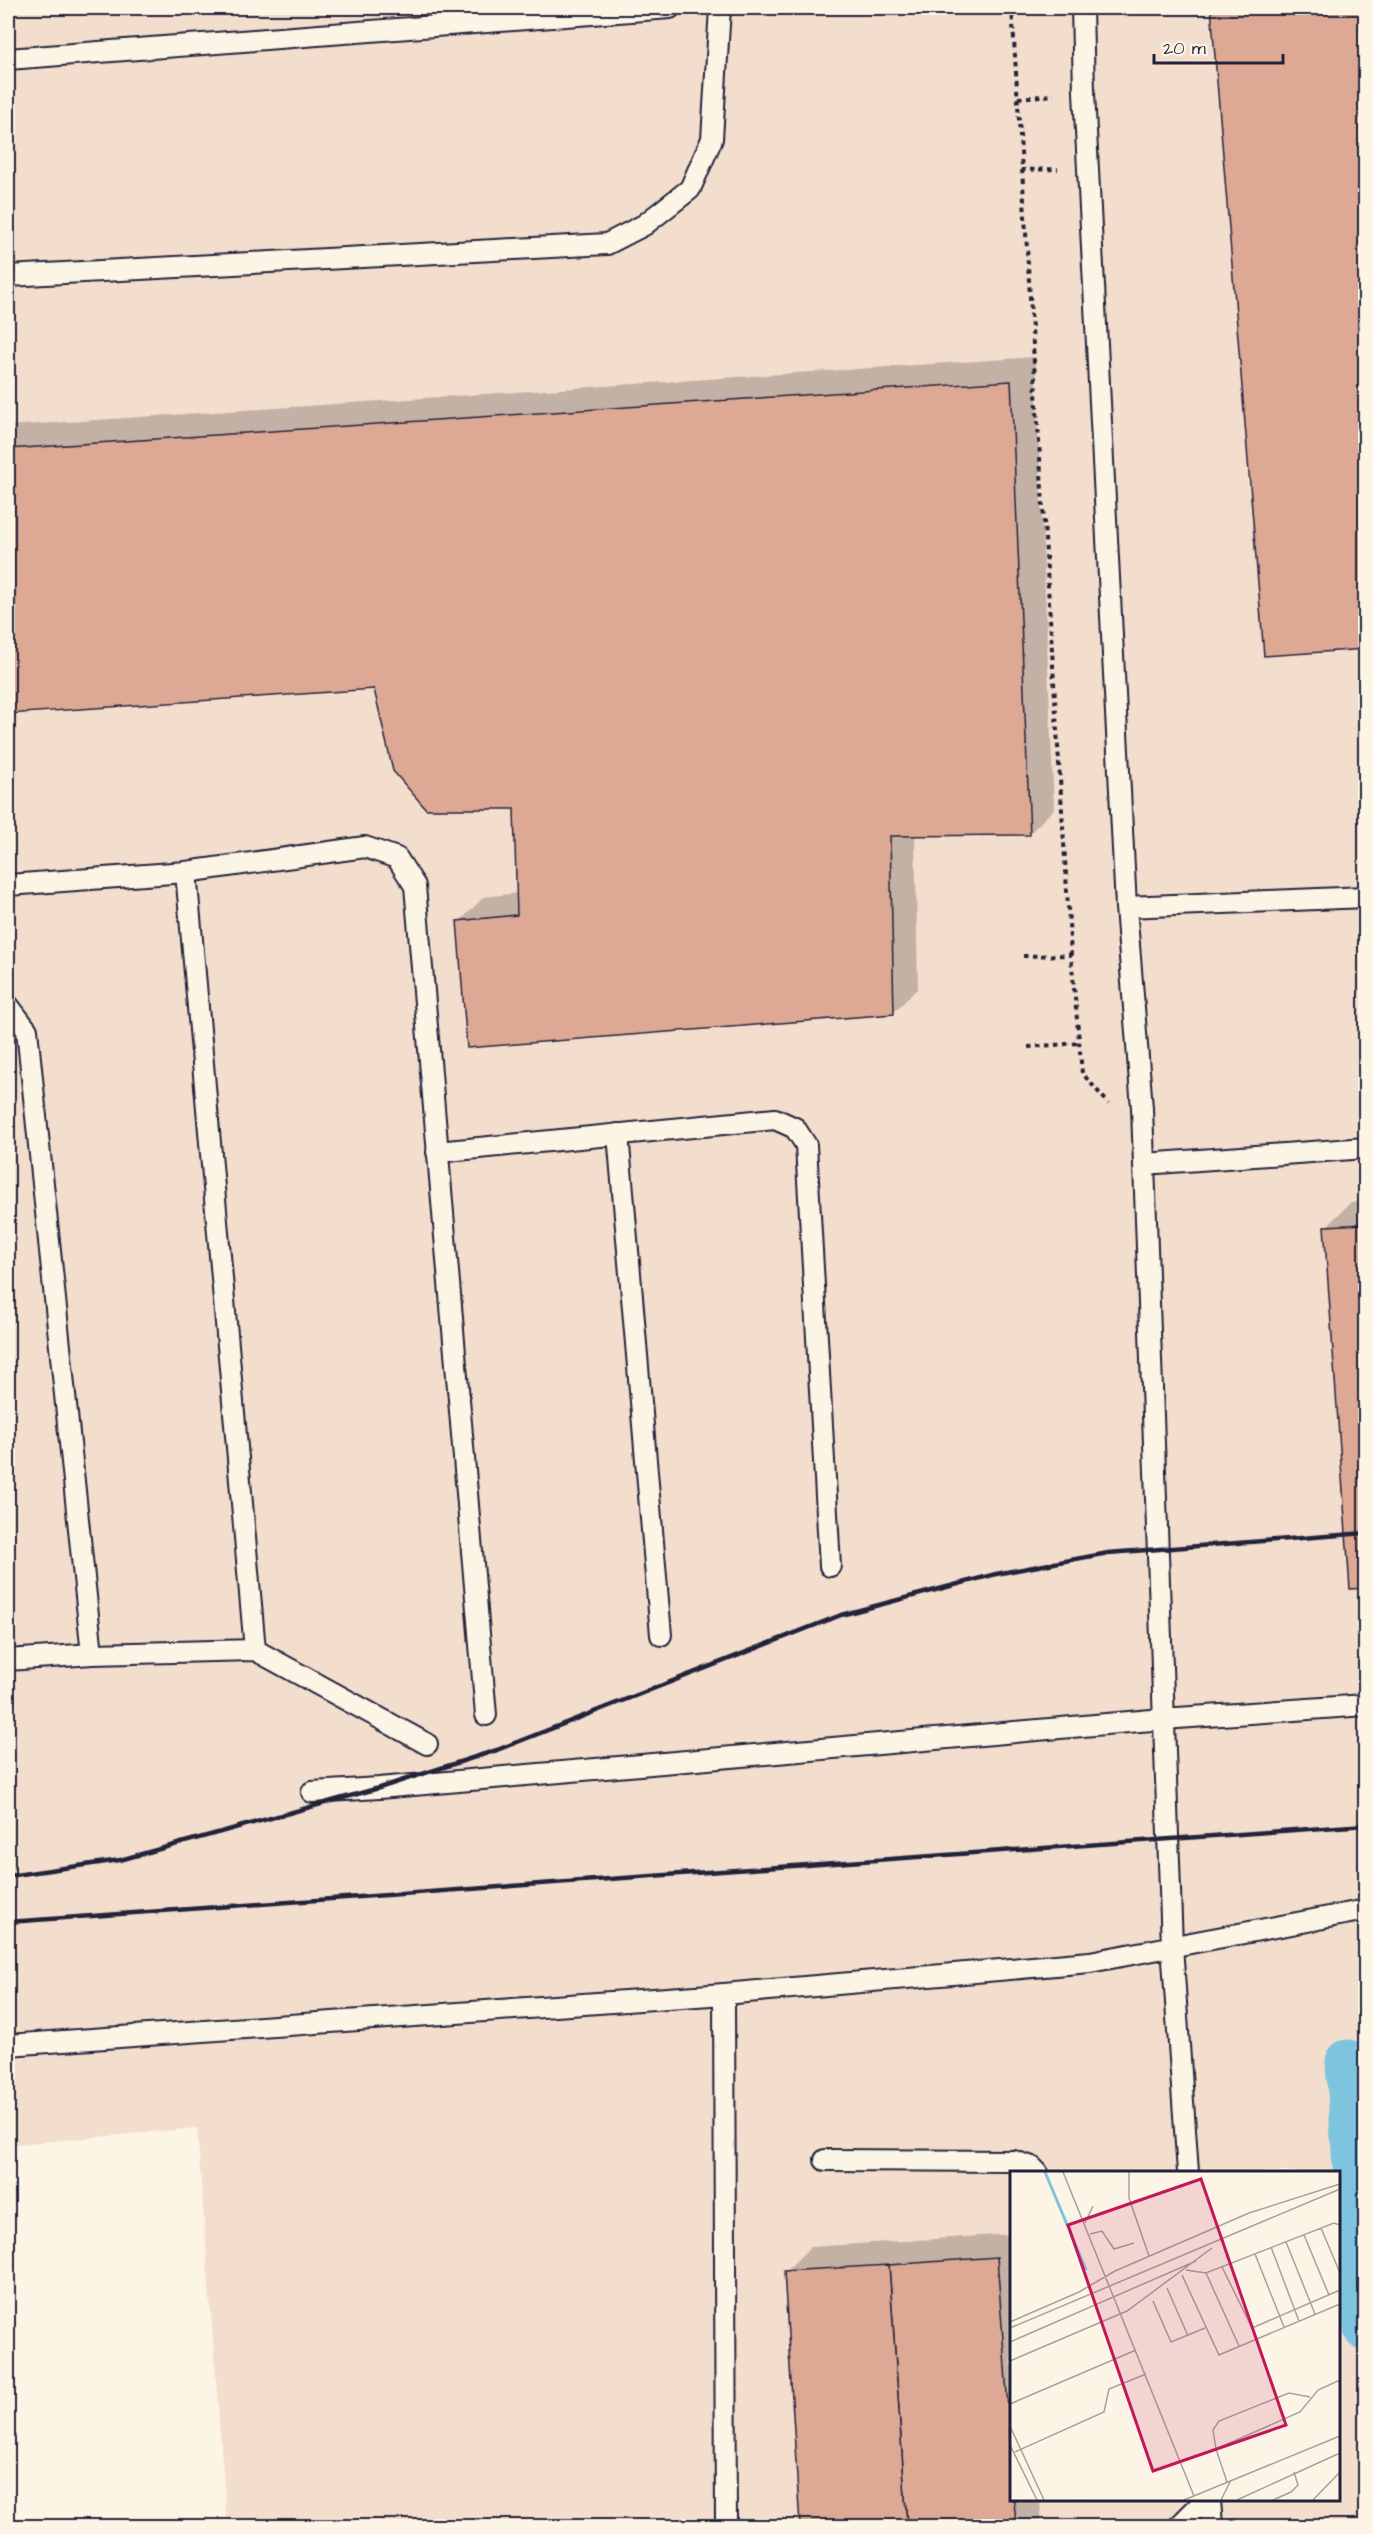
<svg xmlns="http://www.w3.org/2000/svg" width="1373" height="2534" viewBox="0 0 1373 2534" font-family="'Architects Daughter',sans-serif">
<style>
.built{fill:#f3decd;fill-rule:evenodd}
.shadow{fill:#0003}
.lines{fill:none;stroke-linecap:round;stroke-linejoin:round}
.canal{stroke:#7ec4df;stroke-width:45}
.building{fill:#dea994;stroke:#22223b;stroke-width:1.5}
.lane-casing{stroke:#22223b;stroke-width:24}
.path{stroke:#22223b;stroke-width:4;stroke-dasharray:4.5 4.5;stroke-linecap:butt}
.lane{stroke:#fcf5e5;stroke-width:20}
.rail{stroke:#22223b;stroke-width:4.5}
.inset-river{fill:none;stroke:#7ec4df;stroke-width:3}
.inset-road{fill:none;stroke:#a5a1a1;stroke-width:1.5}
.view{fill:#c2185b;fill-opacity:0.15;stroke:#c2185b;stroke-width:3}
.inset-edge{fill:none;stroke:#22223b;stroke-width:3}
</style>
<rect width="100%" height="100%" fill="#fcf5e5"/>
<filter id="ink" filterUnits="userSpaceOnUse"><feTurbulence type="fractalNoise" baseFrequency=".0167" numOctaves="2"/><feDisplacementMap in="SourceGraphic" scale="12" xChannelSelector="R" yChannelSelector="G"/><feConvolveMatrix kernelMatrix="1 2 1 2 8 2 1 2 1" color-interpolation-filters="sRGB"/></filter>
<g filter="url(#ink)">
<path class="built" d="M8,8H1365V2526H227L197,2128L8,2145ZM1012,2172H1338V2500H1012Z"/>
<g class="shadow">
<path d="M1212,8H1366V647L1265,655Z"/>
<path d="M1035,357L1054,809L1029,834H915L918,988L893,1013L459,922L484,897L518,893L515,808L375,688L8,713V426Z"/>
<path d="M1366,1201V1587L1326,1227L1351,1202Z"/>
<path d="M1012,2234V2500H1040L1042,2526H802L785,2272L810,2247Z"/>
</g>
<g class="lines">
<path class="canal" d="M1348,2062L1366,2329"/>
</g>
<g class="building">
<path d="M1211,8H1366V649L1264,656Z"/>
<path d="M1011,381L1030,835L890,836L894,1014L467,1048L457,921L517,915L514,809H426L393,771L374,689L8,714V449Z"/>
<path d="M1366,1224V1588L1350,1589L1324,1226Z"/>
<path d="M997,2257L1012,2464V2500H1014L1016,2526H907L889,2265Z"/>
<path d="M889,2265L907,2526H800L784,2271Z"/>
</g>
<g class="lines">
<g class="lane-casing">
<g id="lane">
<path d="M1082,8L1084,92L1126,907L1142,1108L1172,1946L1188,2172"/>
<path d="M8,59L670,8"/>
<path d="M8,276L607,244L644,225L690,189L712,139L720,8"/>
<path d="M186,872L255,1650"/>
<path d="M8,885L186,872L365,847L397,858L415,886L486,1715"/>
<path d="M1126,907L1366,897"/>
<path d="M8,1005L27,1030L92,1654"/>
<path d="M618,1134L661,1635"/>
<path d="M437,1152L775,1119L795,1128L806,1145L830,1566"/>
<path d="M1144,1164L1366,1148"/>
<path d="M8,1660L92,1654L255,1650L427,1744"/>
<path d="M312,1792L379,1788L1163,1719L1366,1705"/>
<path d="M724,1994L726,2526"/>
<path d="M8,2045L724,1994L1090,1962L1366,1910"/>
<path d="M825,2160L1014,2161L1032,2167L1037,2172"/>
<path d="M1210,2500L1212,2526"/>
<path d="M1179,2526L1205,2500"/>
</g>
</g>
<g class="path">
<path d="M1012,8L1071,955"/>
<path d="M1018,98L1054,95"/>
<path d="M1021,170L1058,169"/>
<path d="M1023,956L1071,955L1082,1073L1109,1104"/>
<path d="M1028,1047L1079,1043"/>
</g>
<use href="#lane" class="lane"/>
<g class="rail">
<path d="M8,1876L120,1860L379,1788L497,1750L841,1615L996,1574L1108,1553L1366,1533"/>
<path d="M8,1922L1366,1825"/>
</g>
</g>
</g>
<g transform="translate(1010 2171)">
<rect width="330" height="330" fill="#fcf5e5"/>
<path class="inset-river" d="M35,1L76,99"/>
<path class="inset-road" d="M53,1L184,325M119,1V27L139,85M75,52L83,35M311,57L330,102M80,63L92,60L104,78L124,72M294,64L319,124M276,71L305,143M261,76L289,150M245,83L274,156M212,96L242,157L330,119M176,99L196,102L324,52L330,54M196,102L229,175M172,104L209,184L330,133M157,117L178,165M143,130L161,171L195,157M0,151L69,121L105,100L239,42L330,13M0,157L330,18M0,171L186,90M0,190L117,140L202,77M0,233L126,179M0,255L34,329M0,274L27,329M206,278L203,259L209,250L279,222L300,226M5,281L94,241L99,218L136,203M217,311L206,278L290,241L308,219L330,209M174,329L330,265M211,329L221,309M227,329L330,282M263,329L281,321L288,314L284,301M303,329L330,301"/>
<path class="view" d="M191,8L276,254L143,300L58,54Z"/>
<rect width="330" height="330" class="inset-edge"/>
</g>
<rect width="1373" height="2534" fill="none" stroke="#fcf5e5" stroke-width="30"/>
<rect x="15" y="15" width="1343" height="2504" fill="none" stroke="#22223b" stroke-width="2" filter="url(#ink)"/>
<path d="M1154 54v9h129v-9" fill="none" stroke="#22223b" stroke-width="3"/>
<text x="1163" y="54" font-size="18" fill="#22223b" stroke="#fcf5e5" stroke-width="4.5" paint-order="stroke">20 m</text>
</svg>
